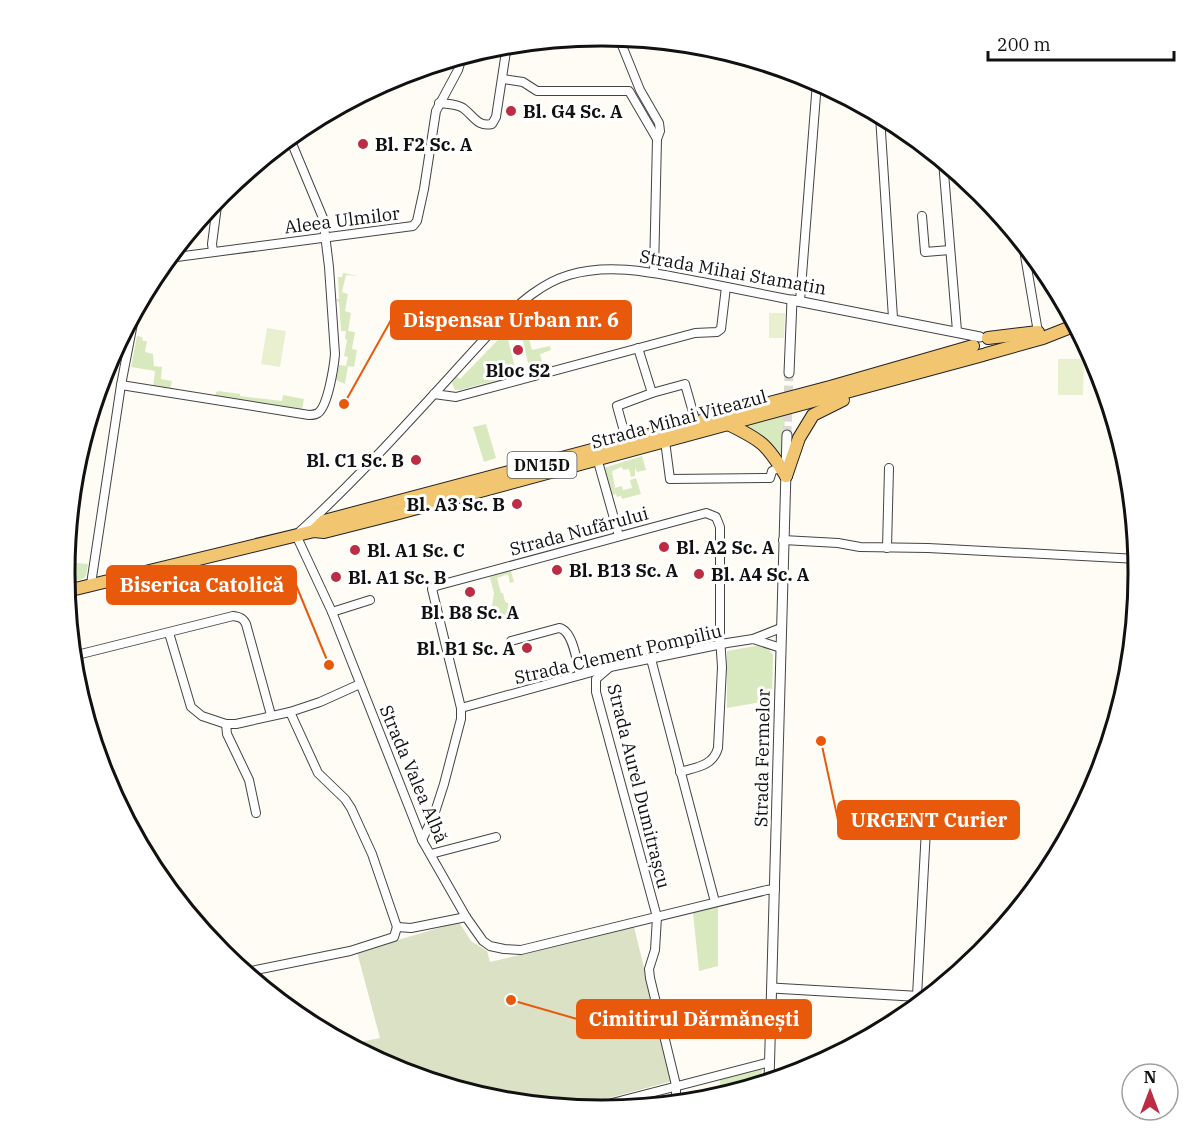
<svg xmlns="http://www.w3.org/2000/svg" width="1204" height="1146" viewBox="0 0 1204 1146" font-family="'IBM Plex Serif',serif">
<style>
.green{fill:#d9e9bf;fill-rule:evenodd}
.cemetery{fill:#dbe1c5}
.pitch{fill:#e9f0d0}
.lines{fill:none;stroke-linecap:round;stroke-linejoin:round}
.tertiary-tunnel{stroke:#dbd9d3;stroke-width:9;stroke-dasharray:9 4.5;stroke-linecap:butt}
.minor-casing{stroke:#444;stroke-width:10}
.tertiary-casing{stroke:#444;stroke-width:11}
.primary-casing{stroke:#222;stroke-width:14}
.minor{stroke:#fff;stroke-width:8}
.tertiary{stroke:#fff;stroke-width:9}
.primary{stroke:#f2c571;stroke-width:12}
.poi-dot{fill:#bc2d44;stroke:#fff;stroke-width:2}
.labels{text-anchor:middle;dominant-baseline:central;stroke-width:6;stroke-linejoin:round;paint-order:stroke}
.shield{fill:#fff;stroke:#585858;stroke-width:1.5}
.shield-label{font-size:16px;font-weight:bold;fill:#111}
.poi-label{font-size:18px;font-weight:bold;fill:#111;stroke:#fff;text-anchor:start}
.street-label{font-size:18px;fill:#111;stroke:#fff}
.rim{fill:none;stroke:#111;stroke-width:3}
.leader{fill:none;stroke:#e8590c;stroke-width:2}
.callout-dot{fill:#e8590c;stroke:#fff;stroke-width:2}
.callout{fill:#e8590c;stroke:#e8590c;stroke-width:2}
.callout-label{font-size:20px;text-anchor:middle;font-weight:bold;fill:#fff}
</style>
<rect width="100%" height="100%" fill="#fffcf5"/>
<g class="green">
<path d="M343,273L358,276L346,275L342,292L348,294L345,311L351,313L348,331L355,332L352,349L357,350L354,367L348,366L345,384L336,380L339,365L346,366L348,357L344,356L347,340L345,339L346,331H341L339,302L335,300L339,299L338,277H342Z"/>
<path d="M522,315L532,350L550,346L551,350L540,354L543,365L550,363L553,365L460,390H455L451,381L456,376L460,379ZM520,329L529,367L516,371L506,332Z"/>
<path d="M137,336L142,337L143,341H147L145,352L153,354L154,366L162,367L161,379L172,381L170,390L153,387L155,371L131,367Z"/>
<path d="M219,391L240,394V396L282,401L283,395L304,399L302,410L215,397L216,392Z"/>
<path d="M785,415V416L783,460L742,426Z"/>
<path d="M486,424L496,458L484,462L473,427Z"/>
<path d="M642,456L646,470L637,472L635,467V476L631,477L629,469L623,470L622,467L612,471L615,488L622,486L623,490L632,488L630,480L636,478L641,494L622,499L621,496L617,497L616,494L612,495L604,468Z"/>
<path d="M66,562L88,564L86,576L82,579L66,583Z"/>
<path d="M510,568L514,582L510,583L508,574L497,578L501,593H503L505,602L508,603L510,613L496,618L492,606L494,593L489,574Z"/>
<path d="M755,646H766L773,655L772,700L727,708V651Z"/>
<path d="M718,906V966L699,971L693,913Z"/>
<path d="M762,1067L761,1083L719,1096L720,1078Z"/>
</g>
<path class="cemetery" d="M459,922L471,941L487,951L490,962L634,927L672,1081L576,1107L497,1100L396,1069L350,1044L380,1038L357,952Z"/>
<g class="pitch">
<path d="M769,313H785L784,338H769Z"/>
<path d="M267,328L286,331L280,367L261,364Z"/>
<path d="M1058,359H1084L1083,395H1058Z"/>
</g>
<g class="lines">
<path class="tertiary-tunnel" d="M787,435L789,373"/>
<g class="minor-casing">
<g id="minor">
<path d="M619,38L640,90L659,123L660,131L657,139"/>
<path d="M503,79L523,82L537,91H629L657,139L654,272"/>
<path d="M439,103C447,104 457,104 463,108C474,116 477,127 492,124L496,117L507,45"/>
<path d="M880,116L893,318"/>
<path d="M943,161L957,331"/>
<path d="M922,216L925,252L950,250"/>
<path d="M1023,244L1038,332"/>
<path d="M213,251L212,244L218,198"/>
<path d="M169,258L413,226L417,221L424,189L436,111L458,70L462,57"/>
<path d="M800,301L817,82"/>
<path d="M121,385L309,415C313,415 315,415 318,413C328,406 334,366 335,354L329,267L323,218L293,146L287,140"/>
<path d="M652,393L685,384L696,423"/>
<path d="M434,394L456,397L695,333L717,332L721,329L726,287"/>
<path d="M665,441L670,479L770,478L772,471L780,467"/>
<path d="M627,442L617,406L652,393L638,348"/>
<path d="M597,458L619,536"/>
<path d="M783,540L838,543L860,547L928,548L1138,559"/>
<path d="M887,548L889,468"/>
<path d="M91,584L121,385L135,313"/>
<path d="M332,612L370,600"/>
<path d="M169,633L191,707L202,716L226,724H236L290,712L320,702L360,684"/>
<path d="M753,639L781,628"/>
<path d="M511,641L559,628C573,630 577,662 580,675"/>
<path d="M73,656L233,616C240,617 243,618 246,624L271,715"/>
<path d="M651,659L715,902"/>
<path d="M610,667L596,679V692L657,917L655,950L649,969L650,978L676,1085V1103"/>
<path d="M461,708L610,667L727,643L753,639L781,648"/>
<path d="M290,712L318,773L345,799L351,808L372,854L397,927"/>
<path d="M226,724L227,734L249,780L256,813"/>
<path d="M422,840L434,815L444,784L461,719V708L432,589L436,586L706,513L716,517L720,527V637L722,667L718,748C713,766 697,767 680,772"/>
<path d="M431,854L496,837"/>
<path d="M775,889L767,890L521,950L504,949L490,946L483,941L466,917L422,840L332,612L296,535C369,469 434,393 501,321C521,302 542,283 569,275C613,262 658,274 702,282C732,288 762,294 792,300"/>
<path d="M397,927L411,928L466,917"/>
<path d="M246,972L350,951L394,937L397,927"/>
<path d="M917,996L926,829"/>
<path d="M589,1109L770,1062"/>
</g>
</g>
<g class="tertiary-casing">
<g id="tertiary">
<path d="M789,373L792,300L980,337"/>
<path d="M772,988L928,997"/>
<path d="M769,1081L787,435"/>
</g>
</g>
<g class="primary-casing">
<g id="primary">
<path d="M988,338L1038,332"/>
<path d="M986,354L1043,338L1076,325"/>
<path d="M728,424C761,440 767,444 786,476"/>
<path d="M786,476L799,438L813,415L843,400"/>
<path d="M314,531L324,521L830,387L973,346"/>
<path d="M67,591L314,531L324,532L399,513L983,355"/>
</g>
</g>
<use href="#minor" class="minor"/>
<use href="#tertiary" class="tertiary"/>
<use href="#primary" class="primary"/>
</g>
<g class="poi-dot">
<circle cx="511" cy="111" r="6"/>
<circle cx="363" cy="144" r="6"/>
<circle cx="518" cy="350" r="6"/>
<circle cx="416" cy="460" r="6"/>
<circle cx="517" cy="504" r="6"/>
<circle cx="664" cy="547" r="6"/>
<circle cx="355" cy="550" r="6"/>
<circle cx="557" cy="570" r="6"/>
<circle cx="699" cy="574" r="6"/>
<circle cx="336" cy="577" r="6"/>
<circle cx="470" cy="592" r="6"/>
<circle cx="527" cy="648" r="6"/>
</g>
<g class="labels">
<rect class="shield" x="507.5" y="452" width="69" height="26" rx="4.5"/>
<g class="shield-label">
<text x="542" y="465">DN15D</text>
</g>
<g class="poi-label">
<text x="523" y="111">Bl. G4 Sc. A</text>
<text x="375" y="144">Bl. F2 Sc. A</text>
<text x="518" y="370" text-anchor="middle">Bloc S2</text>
<text x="404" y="460" text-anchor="end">Bl. C1 Sc. B</text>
<text x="505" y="504" text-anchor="end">Bl. A3 Sc. B</text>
<text x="676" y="547">Bl. A2 Sc. A</text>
<text x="367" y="550">Bl. A1 Sc. C</text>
<text x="569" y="570">Bl. B13 Sc. A</text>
<text x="711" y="574">Bl. A4 Sc. A</text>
<text x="348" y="577">Bl. A1 Sc. B</text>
<text x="470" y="612" text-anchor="middle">Bl. B8 Sc. A</text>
<text x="515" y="648" text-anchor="end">Bl. B1 Sc. A</text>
</g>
<g class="street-label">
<text transform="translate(342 220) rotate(-7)">Aleea Ulmilor</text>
<text transform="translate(733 272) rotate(10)">Strada Mihai Stamatin</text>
<text transform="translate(679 419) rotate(-15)">Strada Mihai Viteazul</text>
<text transform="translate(579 531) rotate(-15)">Strada Nufărului</text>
<text transform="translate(618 654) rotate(-13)">Strada Clement Pompiliu</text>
<text transform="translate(762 758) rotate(-89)">Strada Fermelor</text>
<text transform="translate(414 774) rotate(67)">Strada Valea Albă</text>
<text transform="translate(639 786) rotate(76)">Strada Aurel Dumitrașcu</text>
</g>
</g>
<path d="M0 0H1204V1146H0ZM601 46H602A526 526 0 0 1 1128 572V574A526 526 0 0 1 602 1100H601A526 526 0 0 1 75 574V572A526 526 0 0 1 601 46Z" fill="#fff" fill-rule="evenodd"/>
<path class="rim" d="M601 46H602A526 526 0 0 1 1128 572V574A526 526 0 0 1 602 1100H601A526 526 0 0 1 75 574V572A526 526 0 0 1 601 46Z"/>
<path class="leader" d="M344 404L391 320M329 665L296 585M821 741L838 820M511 1000L577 1019"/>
<g class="callout-dot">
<circle cx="344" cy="404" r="6"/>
<circle cx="329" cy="665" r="6"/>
<circle cx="821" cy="741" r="6"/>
<circle cx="511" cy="1000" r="6"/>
</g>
<g class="callout">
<rect x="391" y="301" width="240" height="38" rx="6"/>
<rect x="107" y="566" width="189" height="38" rx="6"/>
<rect x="838" y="801" width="181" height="38" rx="6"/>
<rect x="577" y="1000" width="234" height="38" rx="6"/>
</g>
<g class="callout-label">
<text x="511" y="327">Dispensar Urban nr. 6</text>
<text x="202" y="592">Biserica Catolică</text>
<text x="929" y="827">URGENT Curier</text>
<text x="694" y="1026">Cimitirul Dărmănești</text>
</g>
<g transform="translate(1150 1092)"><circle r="28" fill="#ffffff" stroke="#a0a0a0" stroke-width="1.5"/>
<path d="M0-4.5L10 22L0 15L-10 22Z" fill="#bc2d44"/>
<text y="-9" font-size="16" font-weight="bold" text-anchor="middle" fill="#111111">N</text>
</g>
<path d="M988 51v9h186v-9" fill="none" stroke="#111111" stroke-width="3"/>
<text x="997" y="51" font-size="18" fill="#111111" stroke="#ffffff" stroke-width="4.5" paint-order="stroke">200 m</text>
</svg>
